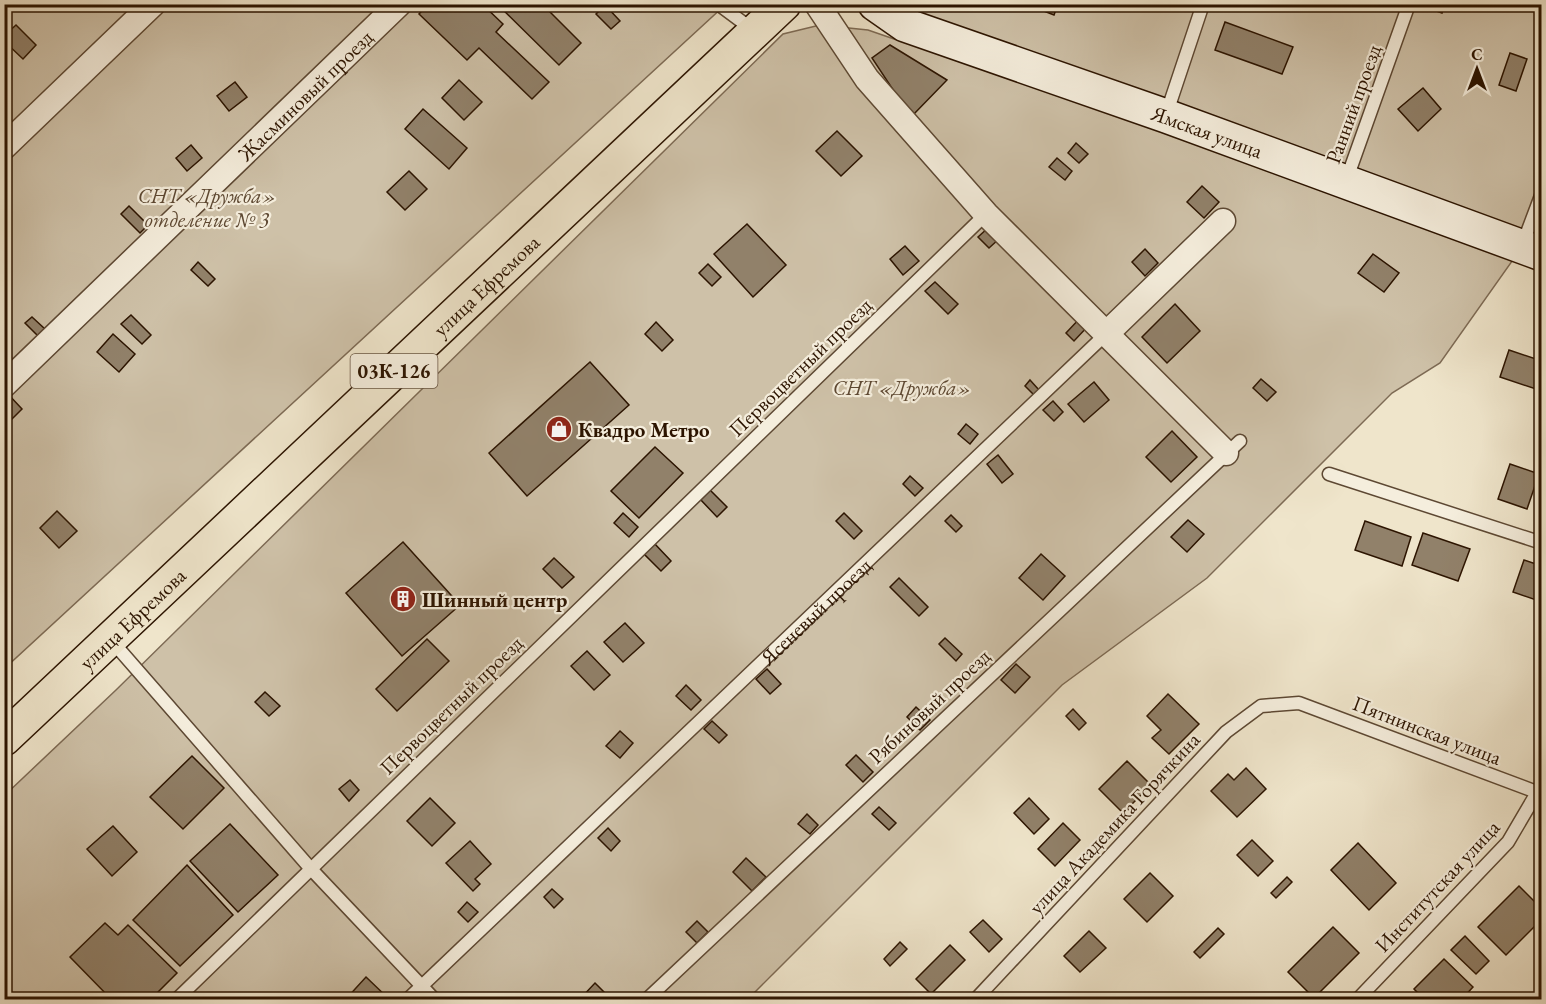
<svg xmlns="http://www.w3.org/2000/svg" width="1546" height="1004" viewBox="0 0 1546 1004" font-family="'EB Garamond',serif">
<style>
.green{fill:#cec1a8;stroke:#7d6a54;stroke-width:1.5}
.building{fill:#91816a;stroke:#2c1400;stroke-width:1.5}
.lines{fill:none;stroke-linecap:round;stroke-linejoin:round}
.lane-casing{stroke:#5d4833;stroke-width:15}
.street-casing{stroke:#5d4833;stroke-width:27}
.secondary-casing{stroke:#2c1400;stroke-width:36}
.primary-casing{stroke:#2c1400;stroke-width:36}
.lane{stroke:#f5eedd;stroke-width:12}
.street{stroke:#f5eedd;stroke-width:24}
.secondary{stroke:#f5eedd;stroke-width:33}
.primary{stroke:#efe5cb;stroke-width:33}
.labels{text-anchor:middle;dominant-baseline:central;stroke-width:4.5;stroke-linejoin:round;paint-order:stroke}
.shield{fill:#f5eedd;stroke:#685542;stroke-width:1.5}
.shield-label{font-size:20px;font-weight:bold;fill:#2c1400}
.street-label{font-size:21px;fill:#2c1400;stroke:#f5eedd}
.park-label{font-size:21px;font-style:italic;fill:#5d4832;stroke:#f5eedd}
.poi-label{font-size:21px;font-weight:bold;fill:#2c1400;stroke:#f5eedd;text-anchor:start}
</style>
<rect width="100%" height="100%" fill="#efe5cb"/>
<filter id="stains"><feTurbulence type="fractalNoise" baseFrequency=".00333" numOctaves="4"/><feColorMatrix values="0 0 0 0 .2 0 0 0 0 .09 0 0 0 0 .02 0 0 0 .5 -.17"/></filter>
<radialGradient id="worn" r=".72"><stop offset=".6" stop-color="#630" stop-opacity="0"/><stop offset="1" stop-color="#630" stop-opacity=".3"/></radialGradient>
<g class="green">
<path d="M5,5H725L5,668Z"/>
<path d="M904,5H1541V254L1522,247L1440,363L1392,393L1207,578L1062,685L748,999L5,1000V795L116,690L783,34L820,25L868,30L897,40L903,28L920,18Z"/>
</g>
<g class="building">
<path d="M428,4H482L503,24L496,32L549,82L532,99L479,48L467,60L419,14Z"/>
<path d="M497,4H542L581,43L559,65Z"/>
<path d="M1026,4H1058L1054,15Z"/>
<path d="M1426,4H1445L1442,13L1425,7Z"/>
<path d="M605,5L620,21L611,29L596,14Z"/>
<path d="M1225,22L1293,47L1282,74L1215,50Z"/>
<path d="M16,25L36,45L23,59L4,41V36Z"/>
<path d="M890,45L947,80L911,117L872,58Z"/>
<path d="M1510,53L1527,59L1516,91L1499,85Z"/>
<path d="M459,80L482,102L464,120L442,98Z"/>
<path d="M235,82L247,97L229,111L217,96Z"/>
<path d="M1423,88L1441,109L1418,131L1398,109Z"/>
<path d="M423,109L467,148L449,169L405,129Z"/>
<path d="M837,131L862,156L841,176L816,151Z"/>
<path d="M1076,143L1088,154L1079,163L1068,153Z"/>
<path d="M191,145L202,158L187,171L176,158Z"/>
<path d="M1057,158L1072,171L1065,180L1049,167Z"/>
<path d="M409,171L427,189L405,210L387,192Z"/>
<path d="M1202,186L1219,202L1204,218L1187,202Z"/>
<path d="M129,206L148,225L140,233L121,214Z"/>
<path d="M747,224L786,265L753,297L714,254Z"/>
<path d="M989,227L1000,238L989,248L978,237Z"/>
<path d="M905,246L919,261L903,275L890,259Z"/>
<path d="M1145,249L1158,263L1145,276L1132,262Z"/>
<path d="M1373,254L1399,273L1384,292L1358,273Z"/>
<path d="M198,262L215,279L208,286L191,270Z"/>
<path d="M708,264L721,277L712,286L699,273Z"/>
<path d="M935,282L958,304L948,314L925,291Z"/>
<path d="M1175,304L1200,331L1167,363L1142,337Z"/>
<path d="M131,315L151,335L142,344L121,324Z"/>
<path d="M32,317L45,329L38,336L25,323Z"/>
<path d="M1081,317L1089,325L1074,341L1066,333Z"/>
<path d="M656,322L673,340L662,351L645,334Z"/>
<path d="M113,334L135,354L119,372L97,352Z"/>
<path d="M1509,350L1542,361V391L1500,377Z"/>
<path d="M590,362L629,405L527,496L489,453Z"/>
<path d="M1261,379L1276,392L1267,401L1253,388Z"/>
<path d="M1030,380L1039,390L1034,395L1025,386Z"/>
<path d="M1094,382L1109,400L1084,422L1068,404Z"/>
<path d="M8,394L22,409L12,419L4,411V397Z"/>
<path d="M1053,401L1063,412L1054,421L1043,410Z"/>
<path d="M966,424L978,434L970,444L958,434Z"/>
<path d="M1172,431L1197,457L1171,482L1146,457Z"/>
<path d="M655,447L683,473L639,518L611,491Z"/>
<path d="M998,455L1013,474L1002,483L987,464Z"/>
<path d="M1510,464L1539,474L1527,509L1498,499Z"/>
<path d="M910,476L923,488L915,496L903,484Z"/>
<path d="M710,490L727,507L717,517L700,499Z"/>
<path d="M57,511L77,531L59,548L40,528Z"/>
<path d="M623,513L638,527L629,537L614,523Z"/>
<path d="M844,513L862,531L854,539L836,521Z"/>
<path d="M951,515L962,526L956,532L945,521Z"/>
<path d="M1188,520L1204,534L1187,552L1171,537Z"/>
<path d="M1365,521L1411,537L1402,566L1355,550Z"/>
<path d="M1423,533L1470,549L1458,581L1412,565Z"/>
<path d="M403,542L460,605L402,656L346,593Z"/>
<path d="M654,543L671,561L661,571L643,553Z"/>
<path d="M1041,554L1065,576L1043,600L1019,578Z"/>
<path d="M554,558L574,577L562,588L543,569Z"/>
<path d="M1524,560L1542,566V602L1513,592Z"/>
<path d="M899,578L928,607L919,616L890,587Z"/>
<path d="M625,623L644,643L623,662L604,642Z"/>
<path d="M945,638L962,654L956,661L939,644Z"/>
<path d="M427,639L449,661L397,711L376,689Z"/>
<path d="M587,651L610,675L594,690L571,666Z"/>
<path d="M1016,664L1030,677L1015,693L1001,680Z"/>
<path d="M767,669L781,684L770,694L756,679Z"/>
<path d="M686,685L701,700L691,710L676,696Z"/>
<path d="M265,692L280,706L269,716L255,702Z"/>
<path d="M1168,694L1199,724L1169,754L1152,738L1161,730L1147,716Z"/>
<path d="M916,707L930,720L920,730L907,717Z"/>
<path d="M1073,709L1086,723L1079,730L1066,716Z"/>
<path d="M712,721L727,735L719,743L704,729Z"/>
<path d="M620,731L633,743L620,758L606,746Z"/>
<path d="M856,755L873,772L863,782L846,765Z"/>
<path d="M192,756L224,788L183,829L150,797Z"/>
<path d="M1127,761L1151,785L1123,813L1099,789Z"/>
<path d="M1246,768L1266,789L1237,817L1211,791L1228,774L1234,780Z"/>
<path d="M350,780L359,790L349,801L339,789Z"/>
<path d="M430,798L455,823L432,846L407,821Z"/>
<path d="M1029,798L1049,819L1034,834L1014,813Z"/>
<path d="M879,807L896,823L889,830L872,814Z"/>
<path d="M807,814L818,825L810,834L798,824Z"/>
<path d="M1063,823L1080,840L1055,866L1038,849Z"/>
<path d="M230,824L278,875L238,912L190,861Z"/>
<path d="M113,826L137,852L112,876L87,849Z"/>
<path d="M608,828L620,841L611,851L598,838Z"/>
<path d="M1252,840L1273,861L1258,876L1237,855Z"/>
<path d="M470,841L491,864L475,879L480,884L473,891L446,863Z"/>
<path d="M1358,843L1396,883L1369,910L1331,870Z"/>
<path d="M746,858L766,877L752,891L733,872Z"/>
<path d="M187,865L233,915L180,966L133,920Z"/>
<path d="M1150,873L1173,896L1147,922L1124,899Z"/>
<path d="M1287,877L1292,882L1276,898L1271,893Z"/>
<path d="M1519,886L1542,909V919L1506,955L1478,927Z"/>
<path d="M552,889L563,899L554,908L544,897Z"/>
<path d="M467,902L478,912L468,922L458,912Z"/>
<path d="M983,920L1002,939L989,952L970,932Z"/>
<path d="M697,921L708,932L697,943L686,932Z"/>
<path d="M105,923L118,935L128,925L177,973L150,1000H112L70,957Z"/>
<path d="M1333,927L1359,953L1314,998L1288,972Z"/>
<path d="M1218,928L1224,934L1200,958L1194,952Z"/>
<path d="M1089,931L1106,948L1080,972L1064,956Z"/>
<path d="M1465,936L1489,961L1476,974L1451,950Z"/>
<path d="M900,942L907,949L890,966L884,959Z"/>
<path d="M950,945L965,960L931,994L916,979Z"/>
<path d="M1444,959L1473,987L1461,1000H1425L1414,989Z"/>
<path d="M366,977L389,999V1000H345Z"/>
<path d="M595,983L612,1000H579Z"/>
</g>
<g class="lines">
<g class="lane-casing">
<g id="lane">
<path d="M718,4L753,30"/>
<path d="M1166,115L1203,4"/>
<path d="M1346,181L1409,4"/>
<path d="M1522,246L1542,193"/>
<path d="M1329,474L1542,543"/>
<path d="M111,640L311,869L435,1000"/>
<path d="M176,1000L986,214"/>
<path id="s1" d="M407,1000L1106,334"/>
<path d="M646,1000L1240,441"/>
<path d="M975,1000L1226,732L1261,706L1299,703L1542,794"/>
<path d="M1357,1000L1508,842L1542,784"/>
</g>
</g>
<g class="street-casing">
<g id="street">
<path d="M817,4L867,79L986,214L1226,453"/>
<path d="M4,147L153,4"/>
<path d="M1106,334L1223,221"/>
<path id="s2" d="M4,385L399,4"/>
</g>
</g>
<g class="secondary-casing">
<g id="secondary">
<path id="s3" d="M875,4L905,25L1166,116L1542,254"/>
</g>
</g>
<g class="primary-casing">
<g id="primary">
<path id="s4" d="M4,739L784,4"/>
</g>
</g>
<use href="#lane" class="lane"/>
<use href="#street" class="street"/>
<use href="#secondary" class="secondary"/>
<use href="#primary" class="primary"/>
</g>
<defs>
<g id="shop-disc" transform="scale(1.35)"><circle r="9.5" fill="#8f2418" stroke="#f5eedd"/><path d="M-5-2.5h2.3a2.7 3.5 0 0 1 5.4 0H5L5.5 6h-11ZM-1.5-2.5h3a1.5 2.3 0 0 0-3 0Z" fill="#fff"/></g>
<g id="building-disc" transform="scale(1.35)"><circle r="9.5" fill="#8f2418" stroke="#f5eedd"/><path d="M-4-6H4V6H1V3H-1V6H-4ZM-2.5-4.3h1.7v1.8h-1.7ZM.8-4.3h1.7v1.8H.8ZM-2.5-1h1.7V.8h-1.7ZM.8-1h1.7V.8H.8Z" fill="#fff"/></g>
</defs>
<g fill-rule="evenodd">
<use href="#shop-disc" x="559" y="429"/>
<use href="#building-disc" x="403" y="599"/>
</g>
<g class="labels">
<rect class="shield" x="350.5" y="354" width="87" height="34" rx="4.5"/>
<g class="shield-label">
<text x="394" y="371">03К-126</text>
</g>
<g class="street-label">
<text stroke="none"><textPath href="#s2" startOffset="418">Жасминовый проезд</textPath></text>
<text transform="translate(1353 104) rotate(-70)">Ранний проезд</text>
<text stroke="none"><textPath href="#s3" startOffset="357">Ямская улица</textPath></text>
<text stroke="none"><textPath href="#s4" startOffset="662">улица Ефремова</textPath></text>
<text transform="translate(800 367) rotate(-44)">Первоцветный проезд</text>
<text stroke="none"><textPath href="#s1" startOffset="564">Ясеневый проезд</textPath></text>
<text stroke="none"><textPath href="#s4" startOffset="176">улица Ефремова</textPath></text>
<text transform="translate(451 705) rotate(-44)">Первоцветный проезд</text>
<text transform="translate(929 706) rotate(-43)">Рябиновый проезд</text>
<text transform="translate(1427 730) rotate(21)">Пятнинская улица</text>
<text transform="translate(1114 823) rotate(-47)">улица Академика Горячкина</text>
<text transform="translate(1437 886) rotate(-47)">Институтская улица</text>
</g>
<g class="park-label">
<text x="207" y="195">СНТ «Дружба»<tspan x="207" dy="24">отделение № 3</tspan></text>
<text x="902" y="387">СНТ «Дружба»</text>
</g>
<g class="poi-label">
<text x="578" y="429">Квадро Метро</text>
<text x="422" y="599">Шинный центр</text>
</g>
</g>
<rect width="1546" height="1004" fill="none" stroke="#efe5cb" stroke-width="24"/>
<rect x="6" y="6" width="1534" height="992" fill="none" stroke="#2c1400" stroke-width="3"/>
<rect x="12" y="12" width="1522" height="980" fill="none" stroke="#2c1400" stroke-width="1.5"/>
<g transform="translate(1477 69)" stroke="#f5eedd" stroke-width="4.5" paint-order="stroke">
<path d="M0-4.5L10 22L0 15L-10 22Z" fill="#2c1400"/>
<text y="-9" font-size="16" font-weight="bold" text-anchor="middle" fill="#2c1400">С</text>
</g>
<rect width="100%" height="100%" filter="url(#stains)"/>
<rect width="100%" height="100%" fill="url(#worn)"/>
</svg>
